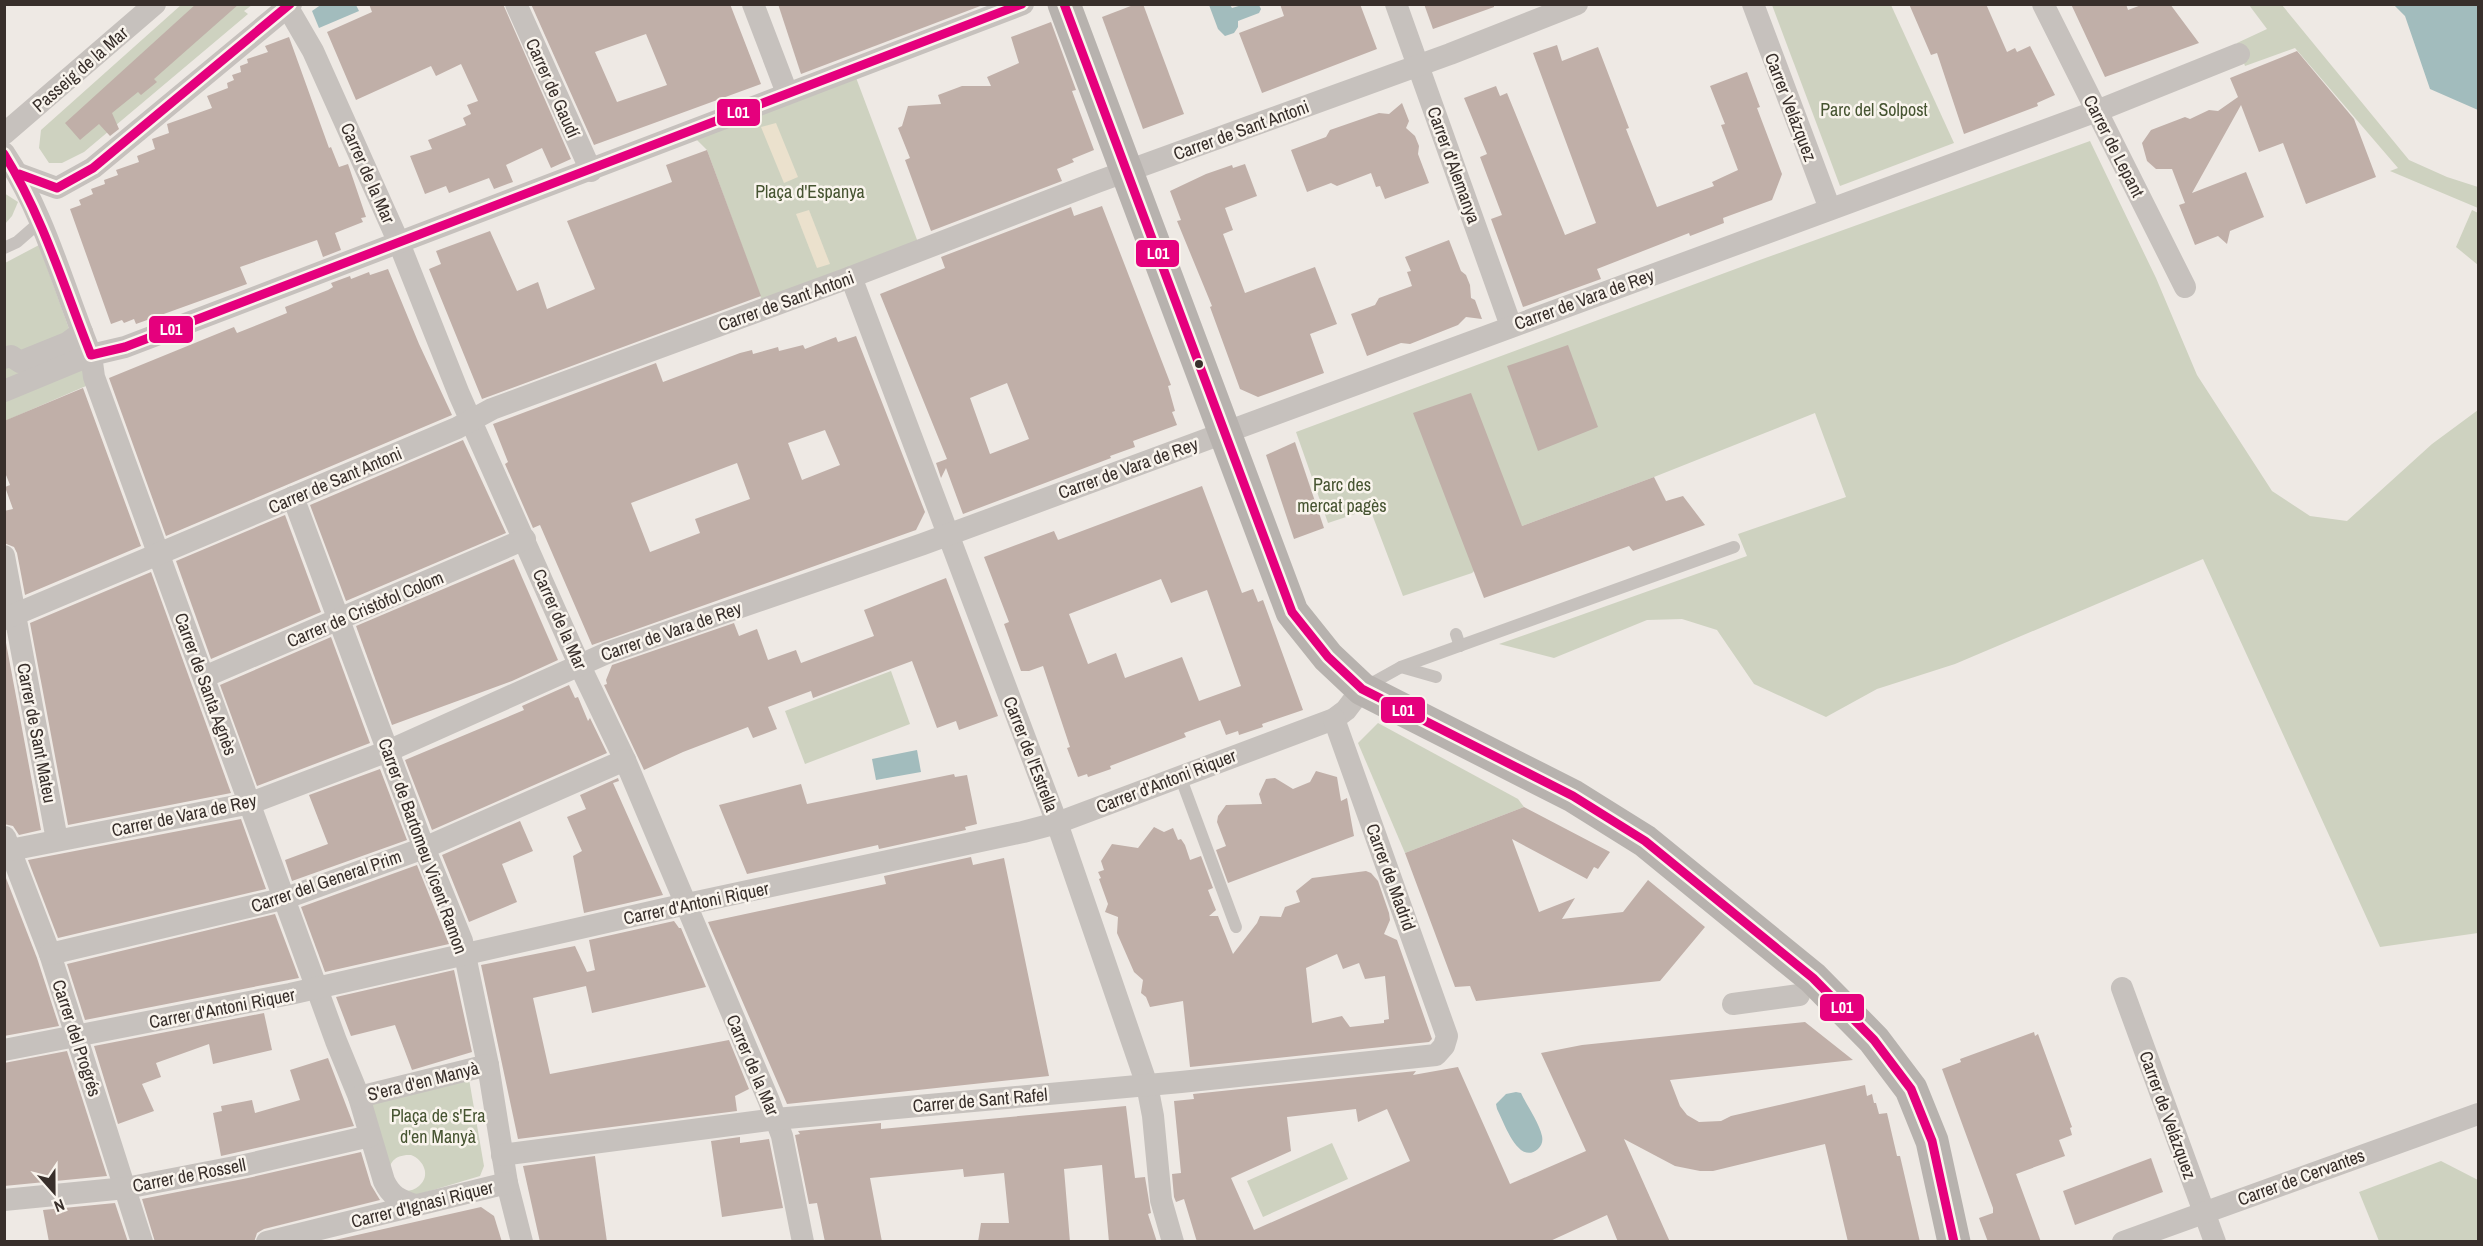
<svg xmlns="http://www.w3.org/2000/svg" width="2483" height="1246" viewBox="0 0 2483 1246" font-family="'Archivo Narrow',sans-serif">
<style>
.green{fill:#ced2c0;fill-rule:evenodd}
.sand{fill:#ebe1cd}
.water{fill:#a2bcbd}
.building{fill:#c0afa8;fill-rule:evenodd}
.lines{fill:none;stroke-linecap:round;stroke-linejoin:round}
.lane{stroke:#c6c1bd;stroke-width:12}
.street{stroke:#c6c1bd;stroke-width:22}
.secondary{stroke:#b7b2ae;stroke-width:33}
.bus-1-casing{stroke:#f9f4ed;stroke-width:14}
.bus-1{stroke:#e5007d;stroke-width:9}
.bus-dot{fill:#382f2b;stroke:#f9f4ed;stroke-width:2}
.labels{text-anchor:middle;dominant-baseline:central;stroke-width:5;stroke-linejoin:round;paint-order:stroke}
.street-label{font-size:18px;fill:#382f2b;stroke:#f9f4ed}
.park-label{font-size:18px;fill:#465431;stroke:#f9f4ed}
.line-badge{stroke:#f9f4ed;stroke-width:2}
.badge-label{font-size:16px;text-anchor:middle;font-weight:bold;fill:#fff}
</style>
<rect width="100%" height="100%" fill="#eee9e4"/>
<g class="green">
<path d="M181,5H252L244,11L248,14L84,152L62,163H49L39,148L41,130Z"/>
<path d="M1772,5H1891L1954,143L1840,186Z"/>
<path d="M2249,5H2282L2409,160L2447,177L2478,187V208L2390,171L2398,168L2295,48L2245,66L2237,43L2267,29Z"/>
<path d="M855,75L919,245L757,306L761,298L707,150L693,136Z"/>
<path d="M2090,141L2156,278L2197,375L2272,491L2310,516L2347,521L2432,444L2478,410V933L2380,947L2203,559L1955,664L1877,689L1826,717L1754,684L1717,630L1682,619L1647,620L1554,658L1499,644L1747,556L1738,534L1846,497L1815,413L1654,477L1522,526L1472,573L1403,596L1370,509L1328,523L1296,432L1757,261Z"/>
<path d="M4,193L18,202L12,216L5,224Z"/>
<path d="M2472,210L2478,213V265L2456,247Z"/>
<path d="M39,245L87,379L86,386L5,421V263Z"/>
<path d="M891,671L910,724L805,764L785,711Z"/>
<path d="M1378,723L1518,799L1524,807L1405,853L1358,743Z"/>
<path d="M469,1079L484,1166L480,1176L413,1196C401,1193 396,1190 390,1179L369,1101ZM411,1155C424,1160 431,1176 419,1186C393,1207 372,1153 411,1155Z"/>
<path d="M1332,1143L1348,1179L1263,1217L1247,1181Z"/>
<path d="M2441,1161L2478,1180V1241H2379L2359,1192Z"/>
</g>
<g class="sand">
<path d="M776,123L798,177L784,183L761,127Z"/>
<path d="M809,210L830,264L817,268L796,214Z"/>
</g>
<g class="water">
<path d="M322,4L356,5L359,11L319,28L312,11Z"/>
<path d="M1209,5H1230L1232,8L1242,5H1259L1261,9L1259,13L1238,21V27L1234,33L1225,36L1218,29Z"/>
<path d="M2394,5H2478V110L2430,89L2405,16Z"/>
<path d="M917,750L921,772L876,780L872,759Z"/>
<path d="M1516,1092L1521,1093C1527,1106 1539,1122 1542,1136C1543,1141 1542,1145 1538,1149C1518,1166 1504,1122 1497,1109L1496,1104L1506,1094Z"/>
</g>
<g class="building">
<path d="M196,4H239L154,79L157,82L141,95L138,92L112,113L119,129L110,136L99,124L80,140L65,123Z"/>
<path d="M369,4H503L571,159L551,168L542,148L506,165L513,182L494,189L489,178L449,193L446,186L425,194L410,156L432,149L428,140L466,125L463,118L471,114L467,105L478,101L461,64L436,76L431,66L356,100L327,32L372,12Z"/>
<path d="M531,4H730L761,84L594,145ZM646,34L667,85L617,102L595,52Z"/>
<path d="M778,4H983V5L801,74Z"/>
<path d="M1136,4H1143L1184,114L1143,129L1102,17Z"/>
<path d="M1280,4H1360L1377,49L1262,93L1239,33L1284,16Z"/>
<path d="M1424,4H1494V7L1433,29Z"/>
<path d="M1909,4H1986L2007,52L2015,48L2017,52L2030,46L2055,95L2037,103L2038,106L1964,134L1937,53L1931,55Z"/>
<path d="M2071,4H2126L2128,10L2144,4H2170L2199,43L2105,77Z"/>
<path d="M1051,22L1076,90L1072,91L1094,150L1072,159L1074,162L1057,169L1062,181L931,231L905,160L910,158L898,128L902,126L908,106L941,104L938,95L962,86H991L987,77L1019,63L1011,37Z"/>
<path d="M289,37L329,148L331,147L339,167L348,164L366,217L361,218L363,222L335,233L341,250L323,257L317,240L240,267L247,284L136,324L134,319L124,323L122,320L111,324L70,209L81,205L79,200L93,194L91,189L105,184L104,180L118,175L116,170L139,162L137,156L155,149L152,139L169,133L167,124L212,108L207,96L228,88L227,83L234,80L232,75L241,72L240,66L248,63L247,59L268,52L265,46Z"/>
<path d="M1557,45L1562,61L1598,47L1629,128L1626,129L1657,207L1714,186L1712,182L1738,170L1721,125L1725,124L1710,86L1747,72L1760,107L1757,108L1782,174L1772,200L1723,218L1724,223L1690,236L1689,233L1597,269L1601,279L1523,307L1491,219L1502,215L1480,157L1487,154L1464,98L1496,86L1500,96L1507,93L1565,235L1596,223L1533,53Z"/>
<path d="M2297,51L2354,119L2376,177L2306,204L2283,143L2259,152L2241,105L2192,193L2246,172L2264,217L2230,231L2227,244L2218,236L2195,245L2179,205L2185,203L2172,169H2156L2147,161L2142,143L2151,130L2185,117L2190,119L2209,110L2218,111L2238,97L2230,78Z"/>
<path d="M1402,103L1409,121L1406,128L1415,136L1419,146L1418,154L1429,183L1385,199L1380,186L1376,187L1371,173L1337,186L1331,183L1307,192L1291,150L1326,137L1330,130L1379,113L1389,114Z"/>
<path d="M707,150L761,296L482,399L429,269L441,264L436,251L490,231L517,291L538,282L547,309L595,289L567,221L672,182L666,165Z"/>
<path d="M1245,164L1257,196L1225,208L1233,230L1223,234L1245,293L1315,267L1337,324L1310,334L1324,373L1258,397L1240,389L1210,307L1212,306L1177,221L1181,220L1170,191L1206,174L1232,165L1233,168Z"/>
<path d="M1102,206L1171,385L1168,386L1175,411L1172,412L1177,425L1133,441L1135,447L1110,456L1111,458L963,514L946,468L941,478L936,463L947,459L880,294L945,268L941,257L1071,207L1074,216ZM1007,383L1029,439L990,454L970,398Z"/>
<path d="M1449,240L1461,271L1466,275L1470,285L1471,298L1475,300L1482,319L1466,317L1458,325L1410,344L1401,343L1367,356L1351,314L1375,305L1379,298L1412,286L1407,272L1411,271L1405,257Z"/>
<path d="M388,269L419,344L452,415L166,536L109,378L234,327L237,333L287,313L285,307L328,290L333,287L331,283L350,276L351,279L369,272L370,275Z"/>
<path d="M856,336L925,512L916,530L592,645L540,525L533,528L505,464L508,462L493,424L656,363L663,382L740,353L752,350L753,354L778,347L779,351L803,345L805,349L836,337L838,342ZM825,430L840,465L802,480L788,443ZM737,463L750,499L695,519L700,533L650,552L631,503Z"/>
<path d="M1568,345L1598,427L1538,451L1507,366Z"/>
<path d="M83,388L141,546L25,595L17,553L14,547L4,543V511L13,509L5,487L10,485L4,470V421Z"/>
<path d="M1471,393L1522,526L1654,477L1666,501L1683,496L1705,525L1633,551L1629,546L1484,598L1413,413Z"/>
<path d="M463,440L506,533L346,601L310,505Z"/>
<path d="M1295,442L1324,528L1294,539L1266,455Z"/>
<path d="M1202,486L1242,593L1253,589L1258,602L1263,600L1303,710L1262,724L1263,727L1239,735L1238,731L1226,735L1220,720L1184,733L1186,737L1110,766L1111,769L1088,777L1087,774L1078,777L1067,748L1070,747L1043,666L1029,671H1021L1004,624L1009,622L984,557L1054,531L1058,540ZM1161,579L1171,603L1207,590L1241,686L1199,701L1182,657L1125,678L1116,653L1088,664L1069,614Z"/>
<path d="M285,515L321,612L211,659L176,561Z"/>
<path d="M514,559L558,660L512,681L392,725L356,626Z"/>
<path d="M151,572L231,793L68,825L30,623Z"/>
<path d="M946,578L998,716L959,730L956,721L937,728L912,661L813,698L811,691L768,707L777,729L753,738L748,727L683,752L644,770L604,685L607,684L606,680L612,665L734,623L739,636L757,629L768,660L796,650L801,663L874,636L864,610Z"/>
<path d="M4,632L41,830L19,835L13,826L4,824Z"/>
<path d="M331,637L370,743L257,786L220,685Z"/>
<path d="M569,685L575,698L578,697L588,721L590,718L607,753L432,830L405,760L524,710L522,706Z"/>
<path d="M380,769L407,840L292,881L285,860L328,844L309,795Z"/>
<path d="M1316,771L1337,777L1341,801L1347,798L1354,836L1228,883L1216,850L1226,846L1217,822L1218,816L1226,805L1262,804L1259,794L1266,779L1275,778L1293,789L1310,782Z"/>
<path d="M954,774L955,777L967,775L977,824L965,827L966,830L879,849L878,845L747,874L719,805L801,784L807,804Z"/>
<path d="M618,778L619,781L613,783L663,895L584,913L573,856L582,851L567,817L586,809L580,795Z"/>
<path d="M1524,807L1610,852L1598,869L1594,867L1587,879L1512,839L1539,912L1575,898L1562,919L1623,912L1648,880L1705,927L1660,981L1476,1001L1470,986L1455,987L1405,853Z"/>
<path d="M241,819L266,889L58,938L28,860Z"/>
<path d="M520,821L533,851L502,864L517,902L469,922L442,855Z"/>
<path d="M1154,827L1164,832L1173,828L1178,840L1181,839L1185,845L1190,860L1201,856L1213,888L1208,890L1216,910L1209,916H1218L1233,954L1257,923L1260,916L1281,917L1285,907L1300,902L1296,891L1312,878L1366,871L1371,873L1378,881L1389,913L1390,920L1384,934L1397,940L1432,1039L1429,1042L1190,1067L1183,1001L1150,1007L1146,997L1141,993L1143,980L1134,972L1117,933L1118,917L1105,912L1108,904L1099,879L1101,878L1098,872L1104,870L1101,861L1112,844L1138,848ZM1337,954L1343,969L1359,963L1365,979L1385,976L1389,1019L1384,1020V1023L1350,1027L1342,1016L1312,1023L1306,968Z"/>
<path d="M971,857L973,865L1004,858L1049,1076L787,1104L708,922L886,884L884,876Z"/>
<path d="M417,865L449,944L325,972L301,907Z"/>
<path d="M4,873L37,958L59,1026L4,1036Z"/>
<path d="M275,914L299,978L85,1020L67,964Z"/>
<path d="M674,921L679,928H681L706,987L592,1013L586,986L533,998L550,1074L729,1040L749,1089L735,1096L737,1111L518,1139L481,965L575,946L587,972L595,970L589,940Z"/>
<path d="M454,970L472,1052L412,1070L395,1025L351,1036L336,997Z"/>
<path d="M264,1013L272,1050L213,1064L209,1044L156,1063L161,1077L142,1084L154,1111L118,1124L94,1046Z"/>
<path d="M1805,1022L1853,1060L1670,1080L1680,1106L1687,1115L1699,1122L1721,1121L1731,1116L1865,1085L1867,1096L1872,1094L1874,1103H1876L1879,1114L1887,1113L1897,1156H1900L1920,1242H1848L1825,1144L1713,1171H1700L1675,1166L1624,1139L1670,1242H1618L1607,1215L1548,1242H1197L1184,1199L1176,1202L1174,1197L1172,1174L1181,1173L1174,1101L1194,1099L1193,1094L1416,1071L1413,1075L1458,1067L1510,1184L1586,1151L1541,1053L1582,1045ZM1356,1109L1358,1122L1387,1109L1410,1161L1254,1230L1231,1178L1291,1151L1287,1117Z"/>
<path d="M2034,1032L2035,1036L2038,1034L2072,1127L2070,1128L2072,1135L2059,1140L2065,1156L2016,1174L2041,1242H1988L1979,1218L1993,1213V1208L1942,1069L1961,1062L1960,1059Z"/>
<path d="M67,1051L107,1176L4,1186V1063Z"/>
<path d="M328,1058L354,1126L221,1156L213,1113L222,1111L221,1106L252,1100L255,1113L300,1100L290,1070Z"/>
<path d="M1126,1106L1135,1178L1145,1177L1151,1213L1148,1214L1157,1242H1109L1102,1165L1064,1169L1070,1242H978L981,1223H1009L1004,1173L964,1177L963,1169L870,1178L882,1242H825L817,1203L809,1204L795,1135L800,1134L798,1131L881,1123V1129Z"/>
<path d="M740,1137V1143L769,1139L783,1208L722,1217L711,1141Z"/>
<path d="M361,1152L371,1185L380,1200L264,1229L257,1233L254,1242H155L142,1199L248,1178Z"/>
<path d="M595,1156L607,1242H540L523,1166Z"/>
<path d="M2151,1158L2163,1192L2075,1225L2063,1191Z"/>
<path d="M115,1203L128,1242H49L43,1210Z"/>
<path d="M481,1207L494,1216L502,1242H326Z"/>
</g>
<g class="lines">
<g class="lane">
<path d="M4,248L17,242L41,221"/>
<path d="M1456,634L1460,646"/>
<path d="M1401,667L1436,677"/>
<path d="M1365,687L1401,667L1734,547"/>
<path d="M1180,776L1236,927"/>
</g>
<g class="street">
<path d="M516,4L591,171"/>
<path d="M753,4L787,93"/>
<path d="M1396,4L1511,326"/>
<path d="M1753,4L1830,209"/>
<path d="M2043,4L2185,287"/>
<path d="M288,8L313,51L399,243L459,394L579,664L625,760L769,1101L782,1136L803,1242"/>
<path d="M4,134L155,4"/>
<path d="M4,153C45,214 63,287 91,355L94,377L336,1041L359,1097L384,1181C391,1196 399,1200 415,1205"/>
<path d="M19,174L57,188L93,168L291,4"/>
<path d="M851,277L1057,823L1147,1085L1153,1116L1161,1200L1173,1242"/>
<path d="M4,358L11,356L20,362L67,343L82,332"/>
<path d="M4,391L91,355L125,347L1023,4"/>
<path d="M293,497L421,840L462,941L488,1065L507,1183L522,1242"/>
<path d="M4,556L57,840"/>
<path d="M4,619L457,428L492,409L851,277L1097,182L1450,54L1577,4"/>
<path d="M204,677L525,539"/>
<path d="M5,837L50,954L142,1242"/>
<path d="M10,850L251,803L388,751L607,653L923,544L2097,111L2239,54"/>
<path d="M50,954L286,898L424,848L625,760"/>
<path d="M2122,988L2215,1242"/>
<path d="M1733,1004L1799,995"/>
<path d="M4,1050L290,994L664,909L1023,832L1057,823L1334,719L1346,710L1362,689"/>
<path d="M359,1097L488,1065"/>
<path d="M502,1155L776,1119L1181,1082L1436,1055L1444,1046L1447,1036L1334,719"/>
<path d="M4,1200L126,1188L245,1165L370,1136"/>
<path d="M267,1242L507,1183"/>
<path d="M2123,1242L2478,1114"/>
</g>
<path class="secondary" d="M1064,4L1292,612L1328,657L1362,689L1573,796L1645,841L1813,978L1874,1040L1911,1089L1932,1141L1954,1242"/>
<g class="bus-1-casing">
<g id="bus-1">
<path d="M1064,4L1292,612L1328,657L1362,689L1573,796L1645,841L1813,978L1874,1040L1911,1089L1932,1141L1954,1242"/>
<path d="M4,154C43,217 64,287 91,355L125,347L1022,4"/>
<path d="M19,174L57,188L93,168L290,4"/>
</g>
</g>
<use href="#bus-1" class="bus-1"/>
</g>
<circle class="bus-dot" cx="1199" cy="364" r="5"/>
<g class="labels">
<g class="street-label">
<text transform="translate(80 69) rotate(-41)">Passeig de la Mar</text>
<text transform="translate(553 88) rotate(66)">Carrer de Gaudí</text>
<text transform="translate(1791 107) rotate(69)">Carrer Velázquez</text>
<text transform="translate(1241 130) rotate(-20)">Carrer de Sant Antoni</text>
<text transform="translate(2114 146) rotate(63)">Carrer de Lepant</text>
<text transform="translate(1454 165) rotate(70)">Carrer d'Alemanya</text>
<text transform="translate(368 173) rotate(66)">Carrer de la Mar</text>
<text transform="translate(1584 299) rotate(-20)">Carrer de Vara de Rey</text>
<text transform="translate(786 301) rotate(-20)">Carrer de Sant Antoni</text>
<text transform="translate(1128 468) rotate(-20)">Carrer de Vara de Rey</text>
<text transform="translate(335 480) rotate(-23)">Carrer de Sant Antoni</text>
<text transform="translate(365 609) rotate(-23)">Carrer de Cristòfol Colom</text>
<text transform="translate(560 619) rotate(66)">Carrer de la Mar</text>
<text transform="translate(671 631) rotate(-19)">Carrer de Vara de Rey</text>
<text transform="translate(206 684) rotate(70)">Carrer de Santa Agnès</text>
<text transform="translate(37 733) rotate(79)">Carrer de Sant Mateu</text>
<text transform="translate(1031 754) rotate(69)">Carrer de l'Estrella</text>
<text transform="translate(1166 781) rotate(-21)">Carrer d'Antoni Riquer</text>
<text transform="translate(184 815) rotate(-12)">Carrer de Vara de Rey</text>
<text transform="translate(423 846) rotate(70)">Carrer de Bartomeu Vicent Ramon</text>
<text transform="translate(1391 877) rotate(70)">Carrer de Madrid</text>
<text transform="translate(326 881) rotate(-19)">Carrer del General Prim</text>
<text transform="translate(696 903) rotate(-12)">Carrer d'Antoni Riquer</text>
<text transform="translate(222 1008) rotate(-11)">Carrer d'Antoni Riquer</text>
<text transform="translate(77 1038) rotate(72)">Carrer del Progrés</text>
<text transform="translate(753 1065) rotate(67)">Carrer de la Mar</text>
<text transform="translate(423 1081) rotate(-14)">S'era d'en Manyà</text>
<text transform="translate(980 1100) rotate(-5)">Carrer de Sant Rafel</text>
<text transform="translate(2168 1115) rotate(70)">Carrer de Velázquez</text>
<text transform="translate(189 1175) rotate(-11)">Carrer de Rossell</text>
<text transform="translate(2301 1177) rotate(-20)">Carrer de Cervantes</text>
<text transform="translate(422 1204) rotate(-14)">Carrer d'Ignasi Riquer</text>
</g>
<g class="park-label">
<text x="1874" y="109">Parc del Solpost</text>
<text x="810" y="191">Plaça d'Espanya</text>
<text x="1342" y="484">Parc des<tspan x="1342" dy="21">mercat pagès</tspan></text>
<text x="438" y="1115">Plaça de s'Era<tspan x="438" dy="21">d'en Manyà</tspan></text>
</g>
</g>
<g class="line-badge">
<rect x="716" y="98" width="45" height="29" rx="6" fill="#e5007d"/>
<rect x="1135" y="239" width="45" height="29" rx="6" fill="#e5007d"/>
<rect x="148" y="315" width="46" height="29" rx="6" fill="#e5007d"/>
<rect x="1380" y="696" width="46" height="28" rx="6" fill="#e5007d"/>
<rect x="1819" y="993" width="46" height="29" rx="6" fill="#e5007d"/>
</g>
<g class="badge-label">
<text x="738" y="118">L01</text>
<text x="1158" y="259">L01</text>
<text x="171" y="335">L01</text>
<text x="1403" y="716">L01</text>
<text x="1842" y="1013">L01</text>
</g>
<rect width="2483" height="1246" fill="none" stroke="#382f2b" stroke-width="12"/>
<g transform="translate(54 1192) rotate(159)" stroke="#f9f4ed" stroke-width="4.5" paint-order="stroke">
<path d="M0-4.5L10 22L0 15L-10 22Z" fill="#382f2b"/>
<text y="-9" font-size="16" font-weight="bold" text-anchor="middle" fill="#382f2b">N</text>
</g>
</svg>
